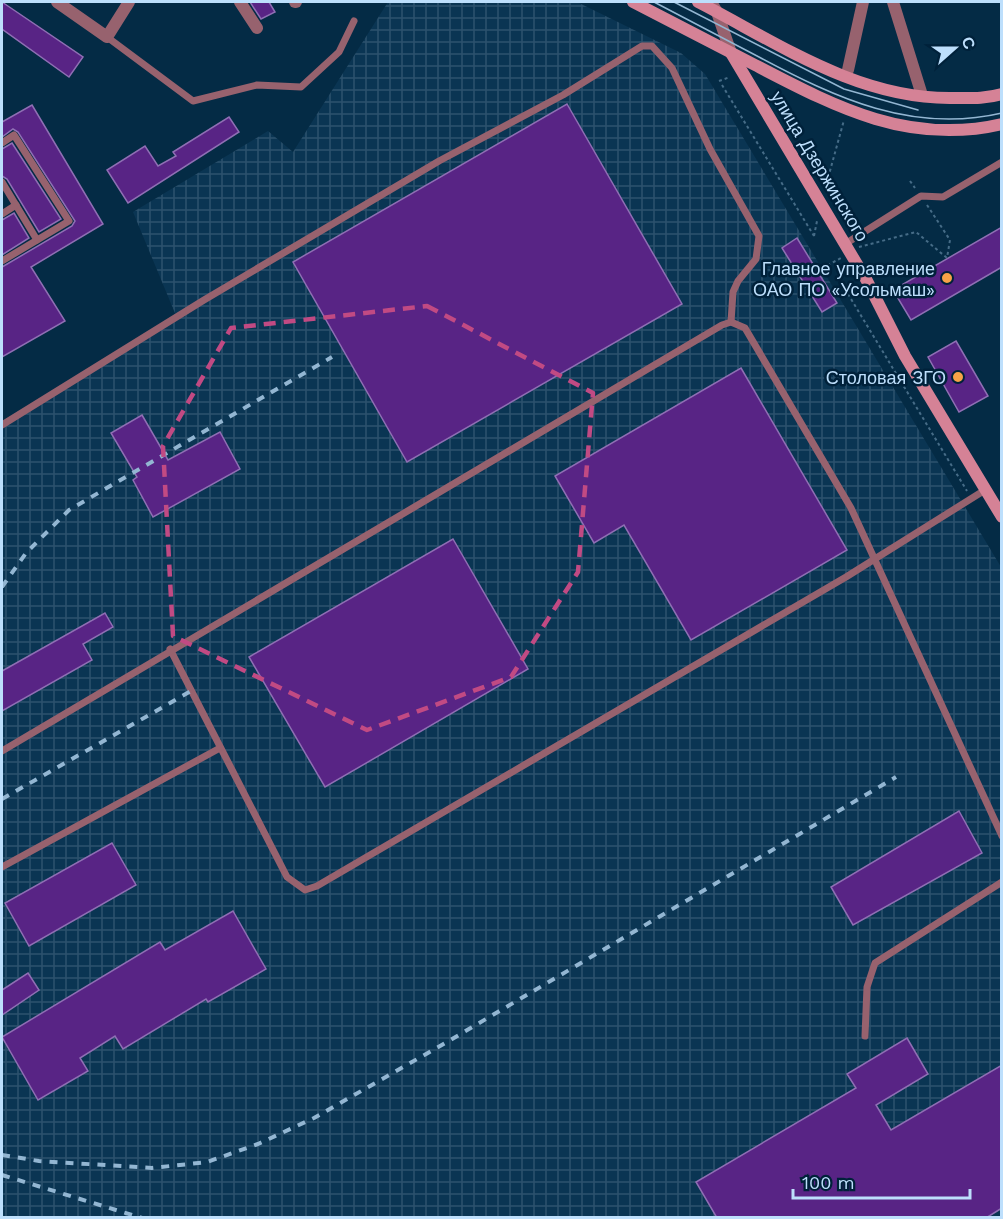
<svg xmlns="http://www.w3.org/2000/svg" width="1003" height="1219" viewBox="0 0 1003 1219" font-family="'Work Sans',sans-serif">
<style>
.industrial{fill:url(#industrial-grid)}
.building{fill:#582485;stroke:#8f6fb4;stroke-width:1.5}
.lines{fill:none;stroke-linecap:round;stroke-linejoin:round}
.path{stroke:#466c87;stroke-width:2;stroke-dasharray:3 3;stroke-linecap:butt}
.lane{stroke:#97626e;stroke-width:7}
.street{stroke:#97626e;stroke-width:12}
.secondary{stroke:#d58296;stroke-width:12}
.tram{stroke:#93b6d2;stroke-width:1.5}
.rail{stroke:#93b6d2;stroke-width:4;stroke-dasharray:8 8;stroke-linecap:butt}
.marked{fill:none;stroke:#c14a83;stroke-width:4.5;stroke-dasharray:12 8;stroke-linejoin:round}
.poi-dot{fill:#f6a247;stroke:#00213a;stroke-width:2}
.labels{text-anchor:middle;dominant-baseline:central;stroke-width:5;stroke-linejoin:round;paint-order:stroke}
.street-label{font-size:18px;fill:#bddffc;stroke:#00213a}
.poi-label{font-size:18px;fill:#bddffc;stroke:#00213a;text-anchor:end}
</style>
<defs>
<pattern id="industrial-grid" width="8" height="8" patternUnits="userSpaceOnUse" patternTransform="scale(1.5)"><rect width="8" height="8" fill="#0a3553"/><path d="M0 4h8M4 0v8" fill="none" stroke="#2c526d"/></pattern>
</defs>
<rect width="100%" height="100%" fill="#042b45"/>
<path class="industrial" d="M388,2H577L681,53L705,74L1001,567V1217H2V421L177,318L133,212L268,131L293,152Z"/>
<g class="building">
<path d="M2,2L83,57L69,77L2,29Z"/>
<path d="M250,2H269L275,12L261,19Z"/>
<path d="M567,104L682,304L407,462L293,262Z"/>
<path d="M32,105L103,224L31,267L65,321L2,357V267L72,226L75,221L18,132L13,129L2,137V122Z"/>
<path d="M229,117L239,132L128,203L107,170L145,146L158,166L176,156L173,152Z"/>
<path d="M12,143L61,219L39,232L7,179L2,176V149Z"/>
<path d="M14,213L29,238L2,255V220Z"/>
<path d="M1002,227V267L911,320L893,290Z"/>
<path d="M797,238L837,303L822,312L782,248Z"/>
<path d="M956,341L988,396L959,412L928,357Z"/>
<path d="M741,368L847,550L691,640L624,525L594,543L555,476Z"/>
<path d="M142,415L168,460L220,432L240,469L153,517L133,480L137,477L111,433Z"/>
<path d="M453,539L528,669L325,787L249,657Z"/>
<path d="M105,613L113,627L83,644L92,660L2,711V671Z"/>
<path d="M959,811L982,853L853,925L831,887Z"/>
<path d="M112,843L136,885L29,946L5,903Z"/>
<path d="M233,911L266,969L208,1002L206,999L123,1049L115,1036L80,1058L88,1071L38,1100L2,1037L160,942L165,950Z"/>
<path d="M28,973L39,990L2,1015V990Z"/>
<path d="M907,1038L928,1074L876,1105L891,1130L1002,1065V1208L986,1218H717L696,1182L856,1088L847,1074Z"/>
</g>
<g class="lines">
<g class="path">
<path d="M719,81L730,77"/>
<path d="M722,85L814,236"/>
<path d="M910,181L915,188"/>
<path d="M825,189L844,120"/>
<path d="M927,205L950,240L947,258"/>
<path d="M814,236L817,221"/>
<path d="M859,247L916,232L947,258"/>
<path d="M817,271L841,258"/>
<path d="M848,294L967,491"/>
</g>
<g class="lane">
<path d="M107,37L193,101L257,85L301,87L339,52L354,21"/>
<path d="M2,143L14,135L69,221L2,261"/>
<path d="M2,182L37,240"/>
<path d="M2,214L16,205"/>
<path d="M845,244L921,196L943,197L1002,162"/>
<path d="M2,425L204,300L439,161L563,95L642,46H652L672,68L710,149L759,236L756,259L738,281L733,292L731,322"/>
<path d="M170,649L287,877L305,890L317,886L846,577L985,490"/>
<path d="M2,751L722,325L731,322L745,328L851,508L1002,836"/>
<path d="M2,867L220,748"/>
<path d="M865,1036L867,987L875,963L1002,882"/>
</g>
<g class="street">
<path d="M57,2L107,37L129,2"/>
<path d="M240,2L257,28"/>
<path d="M295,2H296"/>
<path d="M711,2L717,12L731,53"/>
<path d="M893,2L921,92"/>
<path d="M848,70L863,2"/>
</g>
<g class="secondary">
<path d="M633,2C673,23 714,44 755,65C834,106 908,146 1002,124"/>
<path d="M698,2C778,43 857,99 952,98C969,98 985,99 1002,94"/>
<path d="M731,53L867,281L905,356L1002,517"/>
</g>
<g class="tram">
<path d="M654,2C689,20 724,39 759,57C836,98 912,134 1002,113"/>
<path d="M674,2L844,89L918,110"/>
</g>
<g class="rail">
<path d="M2,587L26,553L69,510L332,357"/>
<path d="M2,799L191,691"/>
<path d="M2,1155L39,1161L152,1168L207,1162L258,1144L314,1118L447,1042L896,777"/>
<path d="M2,1175L142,1218"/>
</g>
</g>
<path class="marked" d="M427,306L593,393L578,572L511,677L367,730L173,636L163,446L231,328Z"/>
<g class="poi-dot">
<circle cx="947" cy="278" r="6"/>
<circle cx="958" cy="377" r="6"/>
</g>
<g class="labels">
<g class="street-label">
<text transform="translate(820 166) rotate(59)">улица Дзержинского</text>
</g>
<g class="poi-label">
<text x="935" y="268">Главное управление<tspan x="935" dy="21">ОАО ПО «Усольмаш»</tspan></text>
<text x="946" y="377">Столовая ЗГО</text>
</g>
</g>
<rect width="1003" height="1219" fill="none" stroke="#bddffc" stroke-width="6"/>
<g transform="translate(955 48) rotate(69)" stroke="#00213a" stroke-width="4.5" paint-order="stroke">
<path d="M0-4.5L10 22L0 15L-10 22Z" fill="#bddffc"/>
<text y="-9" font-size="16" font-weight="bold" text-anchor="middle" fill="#bddffc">С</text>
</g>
<path d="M793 1189v9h177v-9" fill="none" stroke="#bddffc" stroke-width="3"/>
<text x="802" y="1189" font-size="18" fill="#bddffc" stroke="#00213a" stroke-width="4.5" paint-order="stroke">100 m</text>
</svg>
